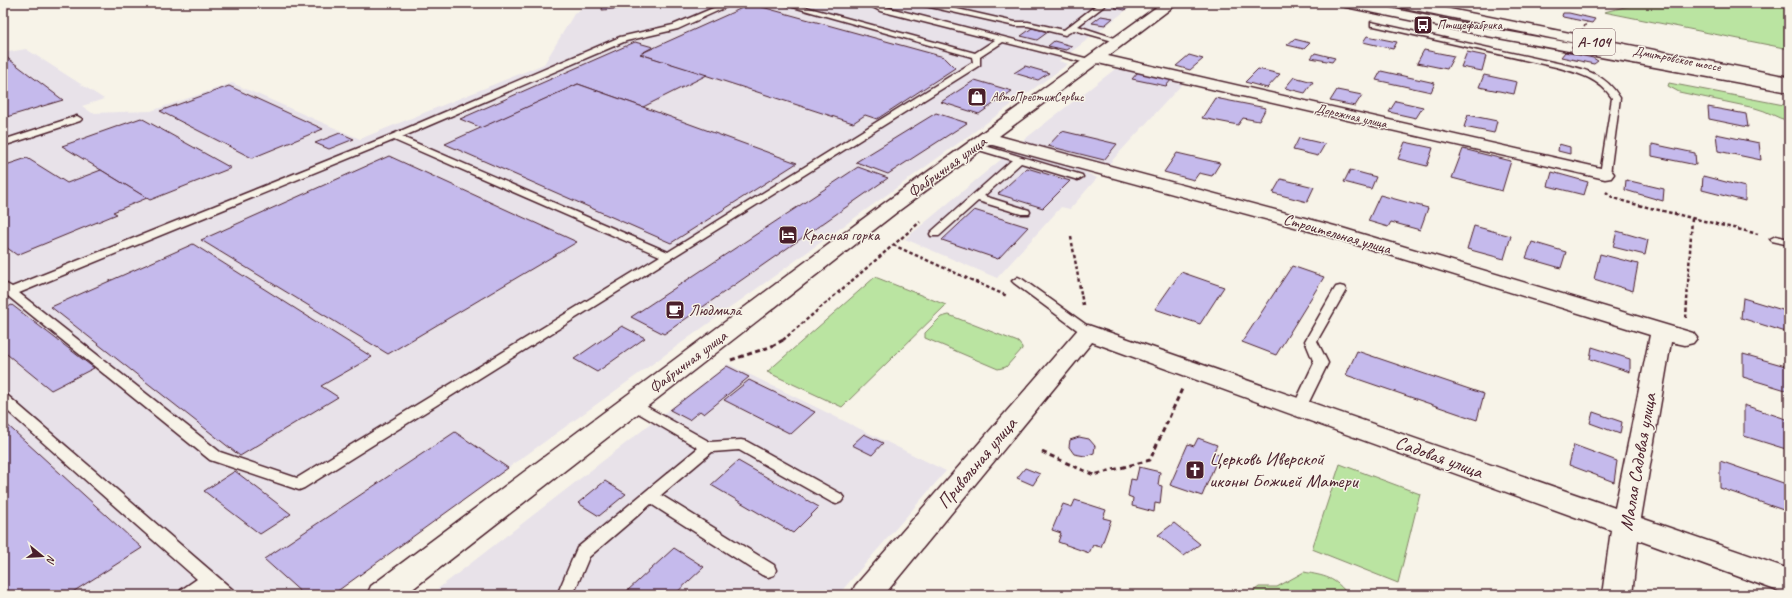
<svg xmlns="http://www.w3.org/2000/svg" width="1792" height="598" viewBox="0 0 1792 598" font-family="Caveat,sans-serif">
<style>
.built{fill:#e8e2e9}
.green{fill:#bae4a1;stroke:#828266}
.building{fill:#c5baec;stroke:#4a1f2b}
.lines{fill:none;stroke-linecap:round;stroke-linejoin:round}
.service-casing{stroke:#4a1f2b;stroke-width:3}
.minor-casing{stroke:#4a1f2b;stroke-width:3}
.secondary-casing{stroke:#4a1f2b;stroke-width:3}
.trunk-casing{stroke:#4a1f2b;stroke-width:3}
.path-far1{stroke:#4a1f2b;stroke-width:2.5;stroke-dasharray:3.5 2.5;stroke-linecap:butt}
.path{stroke:#4a1f2b;stroke-width:3;stroke-dasharray:5 3.5;stroke-linecap:butt}
.service{fill:#f7f3e8;fill-rule:evenodd}
.minor{fill:#f7f3e8;fill-rule:evenodd}
.secondary{fill:#f7f3e8;fill-rule:evenodd}
.trunk{fill:#f7f3e8;fill-rule:evenodd}
.path-bridge{stroke:#4a1f2b;stroke-width:1.5;stroke-dasharray:3 2;stroke-linecap:butt}
.labels{text-anchor:middle;dominant-baseline:central;stroke-width:3;stroke-linejoin:round;paint-order:stroke}
.far-poi-label{font-size:13px;fill:#4a1f2b;stroke:#f7f3e8;text-anchor:start}
.far-street-label{font-size:13px;fill:#4a1f2b;stroke:#f7f3e8}
.shield{fill:#f7f3e8;stroke:#7e5f64;stroke-width:1}
.shield-label{font-size:15px;font-weight:bold;fill:#4a1f2b}
.street-label{font-size:16px;fill:#4a1f2b;stroke:#f7f3e8}
.poi-label{font-size:16px;fill:#4a1f2b;stroke:#f7f3e8;text-anchor:start}
.near-street-label{font-size:19px;fill:#4a1f2b;stroke:#f7f3e8}
.near-poi-label{font-size:19px;fill:#4a1f2b;stroke:#f7f3e8;text-anchor:start}
</style>
<rect width="100%" height="100%" fill="#f7f3e8"/>
<filter id="ink" filterUnits="userSpaceOnUse"><feTurbulence type="fractalNoise" baseFrequency=".025" numOctaves="2"/><feDisplacementMap in="SourceGraphic" scale="8" xChannelSelector="R" yChannelSelector="G"/><feConvolveMatrix kernelMatrix="1 2 1 2 8 2 1 2 1" color-interpolation-filters="sRGB"/></filter>
<g filter="url(#ink)">
<g class="built">
<path d="M590,3H1136L1059,61L1068,64L332,595H3V53L26,49L104,99L82,106L92,113L151,111L232,83L360,139L544,64L574,14Z"/>
<path d="M1119,66L1185,81L1108,165L1021,142Z"/>
<path d="M1021,150L1067,163L1097,178L1070,209L1061,207L997,278L905,239L1010,152Z"/>
<path d="M728,364L946,471L838,595H430Z"/>
</g>
<g class="green">
<path d="M1641,3H1789V49L1604,12Z"/>
<path d="M1669,83L1789,106V121C1776,118 1768,111 1755,108L1679,92L1668,86Z"/>
<path d="M875,277L946,305L842,407L767,372Z"/>
<path d="M949,315L1018,342L1022,347V349L1006,367L998,369L925,338V333L941,317Z"/>
<path d="M1340,464L1420,494L1398,583L1312,549Z"/>
<path d="M1304,572C1325,576 1335,577 1348,595H1248L1259,587H1277Z"/>
</g>
<g class="building">
<path d="M603,3H626L625,8L602,10Z"/>
<path d="M1121,3H1134L1125,10L1115,8Z"/>
<path d="M751,4L944,57L955,68L877,119L865,115L853,123L640,54Z"/>
<path d="M1563,13H1569L1595,19L1592,23L1563,17L1562,16Z"/>
<path d="M1101,16L1113,18L1105,25L1092,23Z"/>
<path d="M1032,28L1048,32L1037,40L1021,36Z"/>
<path d="M1367,36L1397,42L1393,49L1363,42Z"/>
<path d="M1294,39L1310,43L1304,49L1287,45Z"/>
<path d="M1054,41L1072,46L1066,50L1048,46Z"/>
<path d="M635,42L653,47L640,54L707,75L643,107L578,84L482,128L460,119Z"/>
<path d="M1424,50L1454,56L1447,69L1417,63Z"/>
<path d="M1467,52L1486,56L1482,71L1461,67Z"/>
<path d="M1565,52L1593,58L1598,61L1594,64L1561,57Z"/>
<path d="M1315,53L1335,58L1332,62L1311,58Z"/>
<path d="M1189,55L1203,59L1190,70L1176,66Z"/>
<path d="M6,57L63,100L3,118V58Z"/>
<path d="M1025,66L1049,73L1038,80L1014,73Z"/>
<path d="M1258,69L1280,74L1267,88L1245,82Z"/>
<path d="M1381,71L1435,83L1431,92L1376,80Z"/>
<path d="M1138,72L1172,79L1166,86L1132,79Z"/>
<path d="M1484,75L1517,82L1514,94L1479,87Z"/>
<path d="M1294,77L1313,82L1305,93L1285,88Z"/>
<path d="M975,80L1012,91L979,114L941,102Z"/>
<path d="M578,84L643,107L797,163L671,243L445,144Z"/>
<path d="M229,86L323,129L252,158L160,111Z"/>
<path d="M1337,90L1362,95L1355,106L1330,101Z"/>
<path d="M1215,98L1266,108L1259,121L1243,118L1238,125L1202,118Z"/>
<path d="M1396,101L1423,107L1416,118L1389,112Z"/>
<path d="M1708,107L1746,114L1748,127L1709,119Z"/>
<path d="M936,113L967,123L888,174L856,162Z"/>
<path d="M1468,115L1497,121L1494,133L1464,127Z"/>
<path d="M141,118L231,168L150,200L62,146Z"/>
<path d="M1062,131L1117,144L1104,160L1048,146Z"/>
<path d="M340,133L354,139L329,149L315,143Z"/>
<path d="M1716,134L1759,143L1761,160L1718,151Z"/>
<path d="M1299,138L1325,144L1318,156L1293,150Z"/>
<path d="M1405,142L1433,148L1427,166L1398,159Z"/>
<path d="M1559,144L1570,147V154L1558,151Z"/>
<path d="M1652,144L1695,153L1696,165L1652,156Z"/>
<path d="M1463,149L1511,161L1502,191L1452,178Z"/>
<path d="M1177,153L1220,163L1212,176L1199,173L1194,180L1164,172Z"/>
<path d="M389,156L577,242L388,354L201,240Z"/>
<path d="M27,158L67,183L101,170L147,198L113,212L117,214L17,255L3,245V166Z"/>
<path d="M858,167L888,178L664,334L631,317Z"/>
<path d="M1027,168L1070,181L1043,208L998,194Z"/>
<path d="M1350,170L1376,177L1371,189L1344,182Z"/>
<path d="M1552,172L1588,182L1584,195L1548,186Z"/>
<path d="M1703,176L1745,187V201L1702,190Z"/>
<path d="M1281,179L1314,187L1307,202L1273,193Z"/>
<path d="M1626,180L1664,189L1663,201L1625,190Z"/>
<path d="M1380,195L1428,208L1420,230L1391,222L1388,227L1368,221Z"/>
<path d="M974,210L1028,227L998,259L942,240Z"/>
<path d="M1474,226L1511,236L1504,259L1467,249Z"/>
<path d="M1617,231L1648,240L1645,255L1613,247Z"/>
<path d="M1532,242L1566,252L1561,268L1526,258Z"/>
<path d="M193,244L372,357L321,386L338,397L240,456L51,307Z"/>
<path d="M1600,254L1638,264L1633,291L1594,279Z"/>
<path d="M1292,266L1324,277L1276,355L1242,342Z"/>
<path d="M1181,272L1224,287L1200,324L1155,309Z"/>
<path d="M1743,298L1789,312V333L1741,318Z"/>
<path d="M12,305L94,368L51,390L3,351V309Z"/>
<path d="M622,326L645,338L597,372L574,359Z"/>
<path d="M1592,347L1630,359V372L1590,359Z"/>
<path d="M1357,351L1484,394L1477,420L1346,375Z"/>
<path d="M1743,354L1789,367V391L1743,377Z"/>
<path d="M727,366L749,377L704,414L700,411L689,420L670,410Z"/>
<path d="M749,380L815,412L791,434L724,400Z"/>
<path d="M1744,405L1789,420V450L1744,436Z"/>
<path d="M1593,412L1622,422L1620,434L1590,423Z"/>
<path d="M3,421L142,548L68,595H3Z"/>
<path d="M455,432L508,468L332,595H304L264,559Z"/>
<path d="M864,434L883,443L872,455L852,445Z"/>
<path d="M1079,437L1089,439L1095,446L1094,453L1085,456L1074,454L1069,447L1070,440Z"/>
<path d="M1198,438L1217,445L1213,453L1219,455L1202,496L1170,485L1188,444L1194,446Z"/>
<path d="M1574,445L1617,461L1614,482L1569,465Z"/>
<path d="M738,461L819,507L793,533L711,485Z"/>
<path d="M1720,461L1789,485V512L1720,488Z"/>
<path d="M1139,467L1160,472L1158,485L1162,486L1160,504L1155,503L1154,512L1132,506L1133,498L1128,496L1131,479L1136,480Z"/>
<path d="M1025,468L1040,474L1033,485L1017,478Z"/>
<path d="M235,471L291,514L260,534L204,491Z"/>
<path d="M605,481L626,494L599,516L578,503Z"/>
<path d="M1075,500L1106,510L1103,518L1111,520L1101,547L1093,545L1089,553L1058,542L1061,533L1052,530L1063,504L1072,507Z"/>
<path d="M1174,523L1200,544L1184,556L1158,535Z"/>
<path d="M674,548L704,567L674,595H632L627,591Z"/>
</g>
<g class="lines">
<g class="service-casing">
<g id="service">
<path d="M725,3H735L678,29L626,41L402,137L668,252L973,62L972,57L779,3H791L975,53L995,40L880,11L865,3H875L886,7L1093,60L1094,62L1090,64L1003,42L980,57V65L304,488L299,490L210,460L3,292V282L12,287L391,135L620,37L673,25ZM394,140L660,256L297,478L220,452L19,293Z"/>
<path d="M917,3H931L1015,22H1028L1064,30L1099,3H1108L1078,26L1124,41L1120,43L1074,30L1065,35L1028,26H1015L921,5Z"/>
<path d="M1371,22L1557,63C1584,69 1605,73 1620,98L1610,174L1605,177L1600,174L1612,98C1599,78 1578,73 1556,67L1374,26H1371Z"/>
<path d="M77,116L82,119L80,121L3,146V140Z"/>
<path d="M975,143L1082,175L1083,177L1078,180L1021,163L984,196L1029,210L1030,212L1029,214H1021L978,201L939,236H931L930,234L931,232L1012,160L972,148L970,146L972,144Z"/>
<path d="M1776,236L1789,239V245L1772,241L1770,239Z"/>
<path d="M1018,277L1022,279L1092,329L1094,332L1092,335H1084L1014,283L1012,281Z"/>
<path d="M1340,286L1344,287L1346,290L1317,341L1328,363L1305,410L1300,412L1295,410L1293,407L1314,363L1305,341L1334,290L1336,287Z"/>
<path d="M3,394L8,396L233,590L235,595H215L209,589L200,595H179L181,590L197,579L3,407Z"/>
<path d="M633,399L710,442L741,440L746,441L841,494L844,498L841,502L836,504L831,502L739,450L712,452L661,495L774,565L776,570L774,575L768,577L762,575L651,504L589,557L573,595H557L577,548L698,448L628,407L626,404L628,401Z"/>
</g>
</g>
<g class="minor-casing">
<path id="minor" d="M1162,3H1178L1108,56L1605,169L1611,170L1614,174L1611,178L1605,179L1098,63L999,136L1342,228L1693,333L1697,338L1693,343L1685,345L1671,342L1641,518L1789,569V595L1638,540L1632,595H1602L1611,530L1092,342L884,595H851L855,586L1080,327L1088,325L1615,508L1650,335L1328,236L989,144L897,212L405,595H367L371,586L883,204Z"/>
</g>
<g class="secondary-casing">
<path id="secondary" d="M1339,3H1365L1482,27L1789,82V92L1482,35L1346,7L1341,6Z"/>
</g>
<g class="trunk-casing">
<path id="trunk" d="M1393,3H1420L1789,77V87L1400,7L1395,6Z"/>
</g>
<g class="path-far1">
<path d="M1606,192L1612,197L1626,202L1758,234"/>
<path d="M1071,237L1083,305"/>
<path d="M893,245L1007,296"/>
<path d="M1686,318L1692,218"/>
<path d="M783,340L920,222"/>
</g>
<g class="path">
<path d="M731,360L770,347L785,339"/>
<path d="M1042,452L1094,475L1150,460L1182,389"/>
</g>
<use href="#service" class="service"/>
<use href="#minor" class="minor"/>
<use href="#secondary" class="secondary"/>
<use href="#trunk" class="trunk"/>
<path class="path-bridge" d="M1569,53L1587,22"/>
</g>
</g>
<defs>
<g id="bus-square" transform="scale(1)"><rect x="-9" y="-9" width="18" height="18" rx="4" fill="#4a1f2b" stroke="#f7f3e8"/><path d="M-5-6H5V4H4V6H2V4H-2V6H-4V4H-5ZM-3.5-4V0h7V-4ZM-3.5 1.2v1.5H-2V1.2ZM2 1.2v1.5H3.5V1.2Z" fill="#fff"/></g>
<g id="shop-square" transform="scale(1)"><rect x="-9" y="-9" width="18" height="18" rx="4" fill="#4a1f2b" stroke="#f7f3e8"/><path d="M-5-2.5h2.3a2.7 3.5 0 0 1 5.4 0H5L5.5 6h-11ZM-1.5-2.5h3a1.5 2.3 0 0 0-3 0Z" fill="#fff"/></g>
<g id="hotel-square" transform="scale(1)"><rect x="-9" y="-9" width="18" height="18" rx="4" fill="#4a1f2b" stroke="#f7f3e8"/><path d="M-6-4.5h1.5V1H6V5H4.5V3h-9V5H-6ZM-4 0a1.8 1.8 0 1 1 3.6 0ZM.5 0V-2.5h3Q6-2.5 6 0Z" fill="#fff"/></g>
<g id="cafe-square" transform="scale(1)"><rect x="-9" y="-9" width="18" height="18" rx="4" fill="#4a1f2b" stroke="#f7f3e8"/><path d="M-5.5-4.5H6V0H3Q3 3.5 0 3.5H-2.5Q-5.5 3.5-5.5 0ZM3-3.2v2h1.7v-2ZM-6 4.5H4V6H-6Z" fill="#fff"/></g>
<g id="church-square" transform="scale(1)"><rect x="-9" y="-9" width="18" height="18" rx="4" fill="#4a1f2b" stroke="#f7f3e8"/><path d="M-1.2-6h2.4v3.5h3.3v2.4h-3.3V6h-2.4V-.1h-3.3v-2.4h3.3Z" fill="#fff"/></g>
</defs>
<g fill-rule="evenodd">
<use href="#bus-square" x="1423" y="25"/>
<use href="#shop-square" x="977" y="97"/>
<use href="#hotel-square" x="788" y="235"/>
<use href="#cafe-square" x="675" y="310"/>
<use href="#church-square" x="1195" y="470"/>
</g>
<g class="labels">
<g class="far-poi-label">
<text x="1437" y="25">Птицефабрика</text>
<text x="991" y="97">АвтоПрестижСервис</text>
</g>
<g class="far-street-label">
<text transform="translate(1677 59) rotate(11)">Дмитровское шоссе</text>
<text transform="translate(1351 116) rotate(13)">Дорожная улица</text>
</g>
<rect class="shield" x="1573" y="29" width="42" height="26" rx="3"/>
<g class="shield-label">
<text x="1594" y="42">А-104</text>
</g>
<g class="street-label">
<text transform="translate(947 167) rotate(-36)">Фабричная улица</text>
<text transform="translate(1337 234) rotate(16)">Строительная улица</text>
<text transform="translate(688 362) rotate(-37)">Фабричная улица</text>
</g>
<g class="poi-label">
<text x="802" y="235">Красная горка</text>
<text x="689" y="310">Людмила</text>
</g>
<g class="near-street-label">
<text transform="translate(1439 457) rotate(20)">Садовая улица</text>
<text transform="translate(1638 462) rotate(-80)">Малая Садовая улица</text>
<text transform="translate(977 463) rotate(-50)">Привольная улица</text>
</g>
<g class="near-poi-label">
<text x="1209" y="459">Церковь Иверской<tspan x="1209" dy="22">иконы Божией Матери</tspan></text>
</g>
</g>
<rect width="1792" height="598" fill="none" stroke="#f7f3e8" stroke-width="16"/>
<rect x="8" y="8" width="1776" height="582" fill="none" stroke="#4a1f2b" stroke-width="1.5" filter="url(#ink)"/>
<g transform="translate(42 556) rotate(108)" stroke="#f7f3e8" stroke-width="3" paint-order="stroke">
<path d="M0-3L7 15L0 10L-7 15Z" fill="#4a1f2b"/>
<text y="-6" font-size="11" font-weight="bold" text-anchor="middle" fill="#4a1f2b">N</text>
</g>
</svg>
